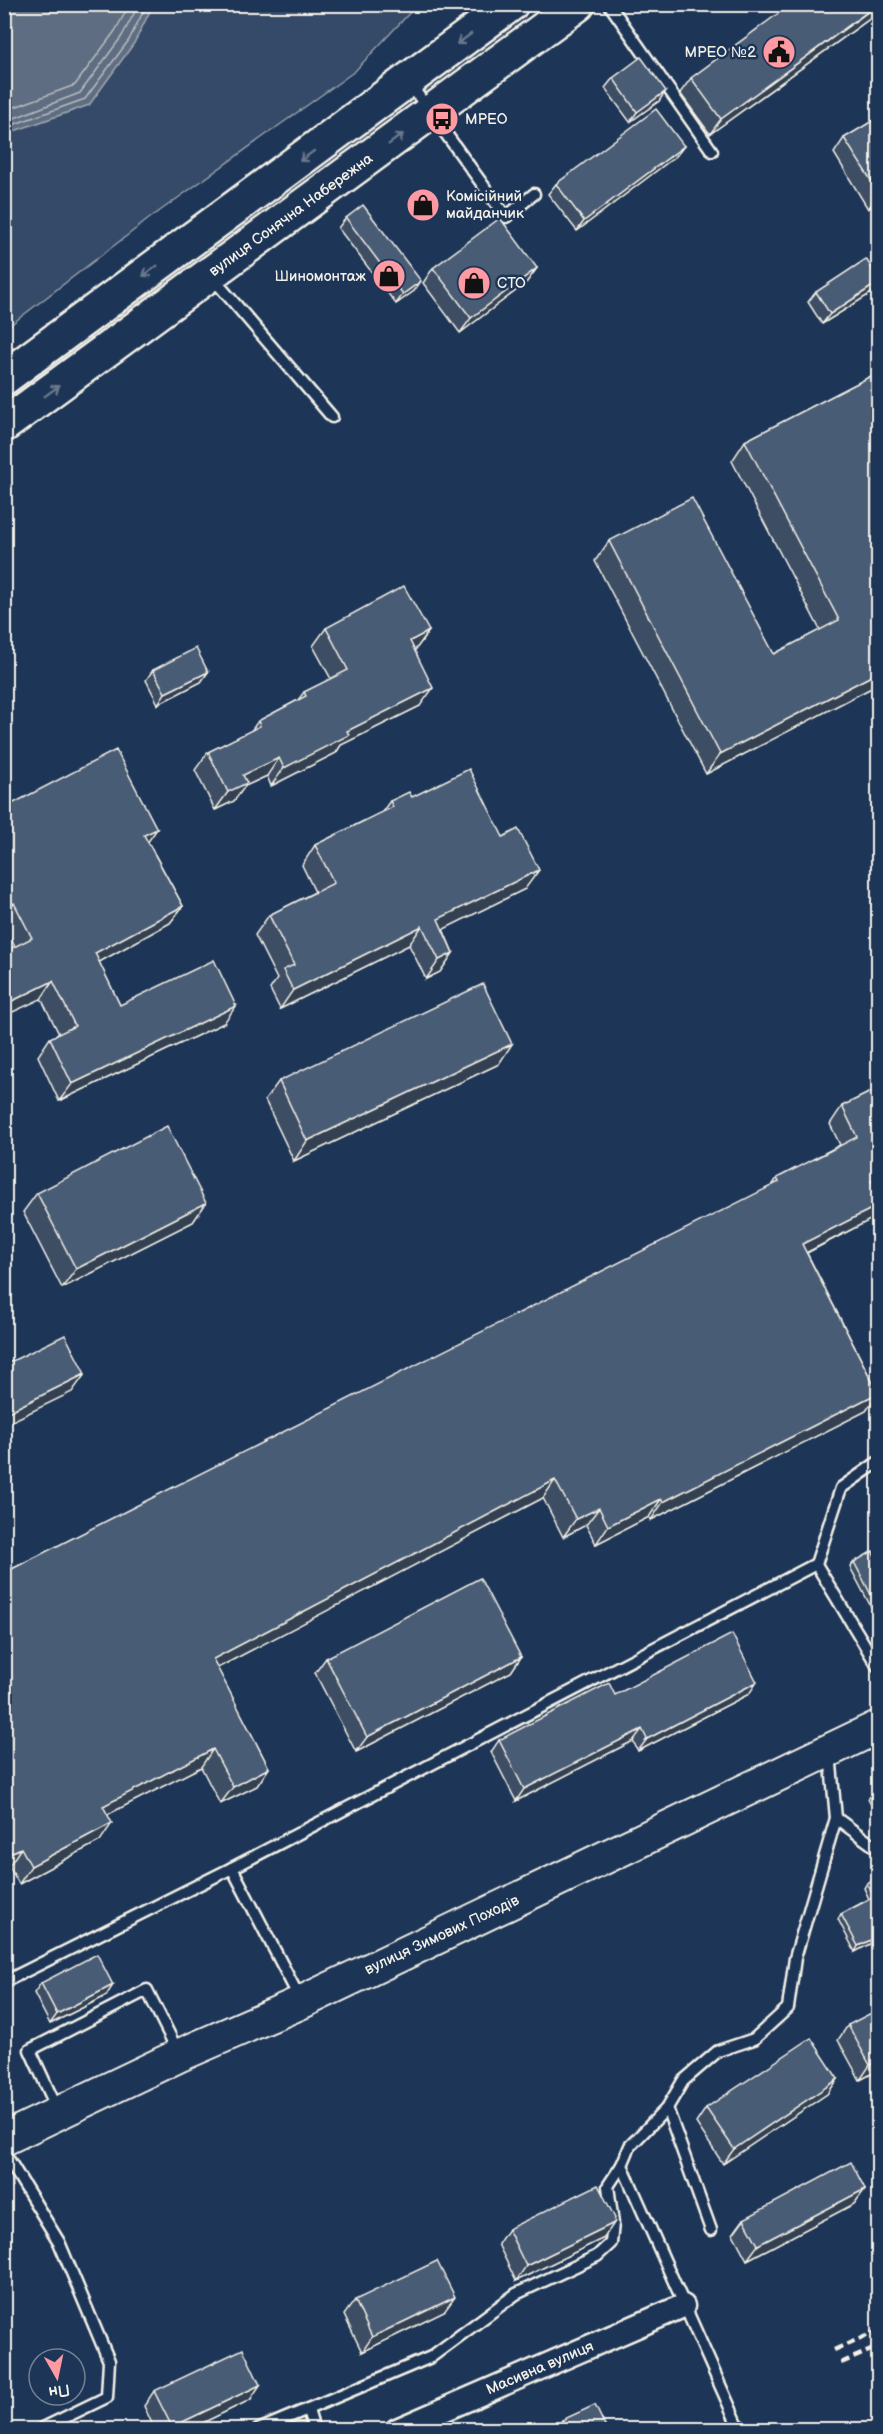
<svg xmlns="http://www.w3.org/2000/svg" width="883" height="2434" viewBox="0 0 883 2434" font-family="'Balsamiq Sans',sans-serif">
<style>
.green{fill:#354a67;stroke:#949ea8;stroke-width:1.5}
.water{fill:#5e6d82;stroke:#9aa2ab;stroke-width:1.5}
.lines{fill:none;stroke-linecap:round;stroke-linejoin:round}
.shore{stroke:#b8bcbf;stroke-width:1.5}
.service-casing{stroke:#f4f1e8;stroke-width:15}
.minor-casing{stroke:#f4f1e8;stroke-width:27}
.secondary-casing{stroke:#f4f1e8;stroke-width:36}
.primary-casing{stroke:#f4f1e8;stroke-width:38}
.service{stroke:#1d3557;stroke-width:10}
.minor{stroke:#1d3557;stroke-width:22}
.secondary{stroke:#1d3557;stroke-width:32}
.primary{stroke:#1d3557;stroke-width:33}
.rail{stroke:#f4f1e8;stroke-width:4.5;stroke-dasharray:9 4.5;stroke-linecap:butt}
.wall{fill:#3e4e64;stroke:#f4f1e8;stroke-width:1.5}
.shaded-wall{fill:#324051;stroke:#f4f1e8;stroke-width:1.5}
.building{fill:#485b74;stroke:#f4f1e8;stroke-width:1.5}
.oneway{stroke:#68778a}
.labels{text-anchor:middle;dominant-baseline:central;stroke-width:5;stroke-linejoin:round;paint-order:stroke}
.poi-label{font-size:15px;fill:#f4f1e8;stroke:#1d3557;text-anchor:start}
.street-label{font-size:15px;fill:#f4f1e8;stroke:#1d3557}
</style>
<rect width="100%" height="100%" fill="#1d3557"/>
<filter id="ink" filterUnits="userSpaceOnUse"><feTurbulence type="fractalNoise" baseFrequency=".0167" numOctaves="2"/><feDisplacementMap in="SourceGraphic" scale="12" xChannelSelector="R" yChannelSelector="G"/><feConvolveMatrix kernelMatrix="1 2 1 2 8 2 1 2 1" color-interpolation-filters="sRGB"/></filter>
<g filter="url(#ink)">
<path class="green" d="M153,5H417L355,71L150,218L5,329V141L14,131L89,105L134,43Z"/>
<path class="water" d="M5,4H153V5L134,43L89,105L14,131L5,141Z"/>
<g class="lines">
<g class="shore">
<path d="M4,111L75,85L115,31L130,4"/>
<path d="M4,122L80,93L122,36L139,4"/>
<path d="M4,132L12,125L85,99L129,40L147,4"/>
</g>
<g class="service-casing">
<g id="service">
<path d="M609,4L712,151"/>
<path d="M410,84L506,217L534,194"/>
<path d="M212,277L332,417"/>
<path d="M878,1462L841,1488L816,1564L878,1667"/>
<path d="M836,1818L878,1849"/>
<path d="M232,1868L300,1999"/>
<path d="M4,1982L232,1868L816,1564"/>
<path d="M667,2108L711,2230"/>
<path d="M58,2111L30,2050L147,1990L179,2054"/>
<path d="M4,2152L59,2242L109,2361L107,2397L39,2430"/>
<path d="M308,2410L314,2430"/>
<path d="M258,2430L431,2357L516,2294L597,2256L611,2243L613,2223L608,2186L622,2165"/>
<path d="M740,2430L622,2165L630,2146L667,2108L683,2081L718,2051L754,2039L788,2008L795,1958L836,1818L830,1754"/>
</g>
</g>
<g class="minor-casing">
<path id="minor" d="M397,2430L683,2306"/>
</g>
<g class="secondary-casing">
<path id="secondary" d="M4,2139L180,2055L302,2002L878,1727"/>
</g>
<g class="primary-casing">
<g id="primary">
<path d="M4,378L511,4"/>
<path d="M4,425L578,4"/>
</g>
</g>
<use href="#service" class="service"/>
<use href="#minor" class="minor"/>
<use href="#secondary" class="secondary"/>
<use href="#primary" class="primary"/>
<g class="rail">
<path d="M834,2350L878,2331"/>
<path d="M841,2363L878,2347"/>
</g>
</g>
<g class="wall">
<path d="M879,4V12L710,134L680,93L691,78Z"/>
<path d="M613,78L659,101L630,122L605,88Z"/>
<path d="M879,117V202L868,209L834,153L844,138Z"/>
<path d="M684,146L676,156L577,231L548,194L556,184Z"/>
<path d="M346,218L414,291L396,304L338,228Z"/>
<path d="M433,268H537L526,283L460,333L423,283Z"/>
<path d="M879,279V283L873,292L822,324L808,302L816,292Z"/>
<path d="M879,372V684L706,774L595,561L609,541L774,654L820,630L732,461L745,441Z"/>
<path d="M326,628L429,631L416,649L414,650L420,706L341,745L336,753L271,786L267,776L245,786L234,801L215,810L195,770L208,752L251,731L258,721L298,700L304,692L331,679L313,646Z"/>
<path d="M153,670L208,672L201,682L158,704L146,680Z"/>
<path d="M412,797L525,889L443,929L453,953L440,972L426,979L409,945L280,1009L270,989L277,979L255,935L269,915L315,892L302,865L315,845L382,812L390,801Z"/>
<path d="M4,808L148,842L183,906L170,923L99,962L120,1005L224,1023L59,1101L38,1056L50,1038L59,1034L4,925Z"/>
<path d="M499,1064L294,1161L265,1100L279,1081Z"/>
<path d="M879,1088L876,1190L879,1195V1208L870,1220L807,1253L878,1393L866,1411L651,1520L649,1517L596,1544L586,1525L563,1537L543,1498L217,1668L269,1768L257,1786L220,1804L201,1767L108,1814L100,1841L19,1884L9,1866L4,1868V1573L772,1186L777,1178L840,1145L830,1124L842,1106Z"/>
<path d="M37,1193L206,1203L193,1222L62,1288L23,1212Z"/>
<path d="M879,1552V1622L850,1567L854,1562L874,1555Z"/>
<path d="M521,1657L511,1672L356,1752L315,1673L326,1658Z"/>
<path d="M749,1694L638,1751L633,1741L516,1801L491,1752L499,1740L615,1695Z"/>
<path d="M879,1791V1820L868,1799L872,1794Z"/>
<path d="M879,1877V1947L875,1941L855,1952L838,1919L841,1914L869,1899L864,1888L867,1883Z"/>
<path d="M41,1983L106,1996L50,2024L34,1993Z"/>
<path d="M848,2025L879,2070L860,2080L838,2040Z"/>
<path d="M838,2079L827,2094L723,2164L696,2123L706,2108Z"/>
<path d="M865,2189L854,2204L747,2260L733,2234L744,2219Z"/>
<path d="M508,2229L604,2238L516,2281L498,2244Z"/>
<path d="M355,2300L444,2312L362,2352L344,2315Z"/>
<path d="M154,2391L250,2400L188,2430H155L144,2406Z"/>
<path d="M562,2420L607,2430H556Z"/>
</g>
<g class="shaded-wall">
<path d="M879,4V12L710,134L721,119Z"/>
<path d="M666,91L659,101L630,122L637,112Z"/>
<path d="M684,146L676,156L577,231L584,221Z"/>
<path d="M879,194V202L868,209Z"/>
<path d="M537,268L526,283L460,333L471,318Z"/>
<path d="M421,281L414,291L396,304L403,294Z"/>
<path d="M879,282L873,292L822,324L830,314Z"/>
<path d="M429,631L416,649L397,659L410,641Z"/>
<path d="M208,672L201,682L158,704L165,693Z"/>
<path d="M879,672V684L706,774L720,754Z"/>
<path d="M433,688L420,706L341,745L336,753L271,786L284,768L347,731Z"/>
<path d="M279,758L267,776L245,786L234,801L215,810L228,792L243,775Z"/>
<path d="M157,829L145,846L144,835Z"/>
<path d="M539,870L525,889L428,937L438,919Z"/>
<path d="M14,903L4,917V911L8,906Z"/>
<path d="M183,906L170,923L83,971L95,953Z"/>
<path d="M422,926L409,945L280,1009L293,990Z"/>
<path d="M453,953L440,972L426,979L439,960Z"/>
<path d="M53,981L41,999L4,1016V1005Z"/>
<path d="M236,1006L224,1023L59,1101L72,1084Z"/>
<path d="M512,1044L499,1064L294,1161L307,1141Z"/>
<path d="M879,1178V1189L859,1199L871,1181Z"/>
<path d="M206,1203L193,1222L62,1288L76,1269Z"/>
<path d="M879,1205V1208L870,1220L790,1261L802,1244Z"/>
<path d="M85,1374L72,1392L4,1425V1414Z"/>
<path d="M878,1393L866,1411L651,1520L663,1502Z"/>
<path d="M555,1480L543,1498L200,1677L213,1659Z"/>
<path d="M661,1499L649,1517L596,1544L608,1526Z"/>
<path d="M599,1508L586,1525L563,1537L576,1519Z"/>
<path d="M521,1657L511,1672L356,1752L367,1737Z"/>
<path d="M757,1682L749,1694L638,1751L647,1739Z"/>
<path d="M642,1729L633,1741L516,1801L524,1789Z"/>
<path d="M213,1749L201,1767L91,1823L103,1806Z"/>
<path d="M269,1768L257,1786L220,1804L233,1787Z"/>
<path d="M112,1823L100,1841L19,1884L31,1866Z"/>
<path d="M21,1848L9,1866L4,1868V1856Z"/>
<path d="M879,1936L875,1941L855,1952L858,1946Z"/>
<path d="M113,1985L106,1996L50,2024L57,2014Z"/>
<path d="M879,2061V2070L860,2080L870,2065Z"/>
<path d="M838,2079L827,2094L723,2164L734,2149Z"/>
<path d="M865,2189L854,2204L747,2260L758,2245Z"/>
<path d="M614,2223L604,2238L516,2281L526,2266Z"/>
<path d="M455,2297L444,2312L362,2352L372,2337Z"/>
<path d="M260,2385L250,2400L188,2430H170L172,2427Z"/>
</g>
<g class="building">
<path d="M791,4H878L721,119L691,78Z"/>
<path d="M641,57L666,91L637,112L613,78Z"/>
<path d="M656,109L684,146L584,221L556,184Z"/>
<path d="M879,117V193L844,138Z"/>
<path d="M363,205L421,281L403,294L346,218Z"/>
<path d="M500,218L537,268L471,318L433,268Z"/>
<path d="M866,259L879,279V282L830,314L816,292Z"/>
<path d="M879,372V672L720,754L609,541L692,498L774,654L839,620L745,441Z"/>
<path d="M404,586L429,631L410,641L433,688L347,731L349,735L284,768L279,758L243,775L247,783L228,792L208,752L260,726L258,721L306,696L304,692L348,670L326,628Z"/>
<path d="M196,648L208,672L165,693L153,670Z"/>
<path d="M116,750L157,829L144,835L183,906L95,953L120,1005L214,960L236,1006L72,1084L50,1038L75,1026L53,981L4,1005V952L32,938L14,903L8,906L4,901V808Z"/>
<path d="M469,769L503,837L518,829L539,870L438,919L453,953L439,960L422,926L293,990L283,970L294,965L269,915L334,883L315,845L393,807L390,801L409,792L412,797Z"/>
<path d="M483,984L512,1044L307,1141L279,1081Z"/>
<path d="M879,1088V1178L871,1181L879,1195V1205L802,1244L878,1393L663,1502L661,1499L608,1526L599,1508L576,1519L555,1480L213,1659L269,1768L233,1787L213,1749L103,1806L112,1823L31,1866L21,1848L4,1856V1573L134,1507L779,1182L777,1178L857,1137L842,1106Z"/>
<path d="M167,1126L206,1203L76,1269L37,1193Z"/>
<path d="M65,1335L85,1374L4,1414V1365Z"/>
<path d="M873,1551L874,1555L879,1552V1610L854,1562Z"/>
<path d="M480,1578L521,1657L367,1737L326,1658Z"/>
<path d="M732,1634L757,1682L647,1739L642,1729L524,1789L499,1740L609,1683L615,1695Z"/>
<path d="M879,1791V1808L872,1794Z"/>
<path d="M879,1877V1936L858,1946L841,1914L874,1897L867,1883Z"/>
<path d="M97,1954L113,1985L57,2014L41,1983Z"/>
<path d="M879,2009V2061L870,2065L848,2025Z"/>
<path d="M811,2038L838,2079L734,2149L706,2108Z"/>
<path d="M851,2162L865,2189L758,2245L744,2219Z"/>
<path d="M598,2185L615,2218L614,2223L526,2266L508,2229Z"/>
<path d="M437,2261L455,2297L372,2337L355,2300Z"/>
<path d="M243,2349L260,2385L172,2427L154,2391Z"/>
<path d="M595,2405L607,2430H567L562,2420Z"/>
</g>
<defs><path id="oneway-shaft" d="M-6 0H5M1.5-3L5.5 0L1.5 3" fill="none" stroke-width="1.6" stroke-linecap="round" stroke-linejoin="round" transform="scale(1.5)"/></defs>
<g class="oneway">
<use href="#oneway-shaft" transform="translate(464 39) rotate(144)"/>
<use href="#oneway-shaft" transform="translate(396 139) rotate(-36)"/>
<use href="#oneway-shaft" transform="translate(307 156) rotate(144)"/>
<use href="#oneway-shaft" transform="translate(150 271) rotate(144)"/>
<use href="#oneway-shaft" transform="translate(52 391) rotate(-36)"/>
</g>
</g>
<defs>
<g id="civic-disc" transform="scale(1.725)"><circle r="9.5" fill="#ff9aa2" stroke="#1d3557"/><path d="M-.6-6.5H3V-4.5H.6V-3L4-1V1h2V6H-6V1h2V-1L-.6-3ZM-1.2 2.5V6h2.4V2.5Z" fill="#111"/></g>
<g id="bus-disc" transform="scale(1.725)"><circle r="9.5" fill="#ff9aa2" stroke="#1d3557"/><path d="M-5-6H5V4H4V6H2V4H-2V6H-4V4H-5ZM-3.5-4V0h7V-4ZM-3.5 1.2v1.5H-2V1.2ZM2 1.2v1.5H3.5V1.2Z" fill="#111"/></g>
<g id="shop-disc" transform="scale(1.725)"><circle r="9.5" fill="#ff9aa2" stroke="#1d3557"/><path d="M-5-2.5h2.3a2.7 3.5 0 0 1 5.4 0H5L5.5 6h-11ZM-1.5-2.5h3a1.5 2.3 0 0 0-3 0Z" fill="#111"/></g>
</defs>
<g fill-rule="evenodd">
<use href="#civic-disc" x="779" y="52"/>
<use href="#bus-disc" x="442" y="119"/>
<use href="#shop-disc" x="423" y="205"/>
<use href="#shop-disc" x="389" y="276"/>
<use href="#shop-disc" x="474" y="283"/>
</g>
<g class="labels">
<g class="poi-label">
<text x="756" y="52" text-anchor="end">МРЕО №2</text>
<text x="465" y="119">МРЕО</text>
<text x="446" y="196">Комісійний<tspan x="446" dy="17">майданчик</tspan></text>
<text x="366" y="276" text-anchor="end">Шиномонтаж</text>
<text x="497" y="283">СТО</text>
</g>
<g class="street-label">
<text transform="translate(291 215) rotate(-36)">вулиця Сонячна Набережна</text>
<text transform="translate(442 1935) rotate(-25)">вулиця Зимових Походів</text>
<text transform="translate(540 2368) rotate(-23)">Масивна вулиця</text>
</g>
</g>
<rect width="883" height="2434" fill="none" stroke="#1d3557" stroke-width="24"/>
<rect x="12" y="12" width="859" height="2410" fill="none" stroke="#f4f1e8" stroke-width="2" filter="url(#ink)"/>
<g transform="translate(57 2377) rotate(171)"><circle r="28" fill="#1d3557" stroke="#738091" stroke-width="1.5"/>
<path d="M0-4.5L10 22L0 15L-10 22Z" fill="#ff9aa2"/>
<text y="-9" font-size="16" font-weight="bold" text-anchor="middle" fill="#f4f1e8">Пн</text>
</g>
</svg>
